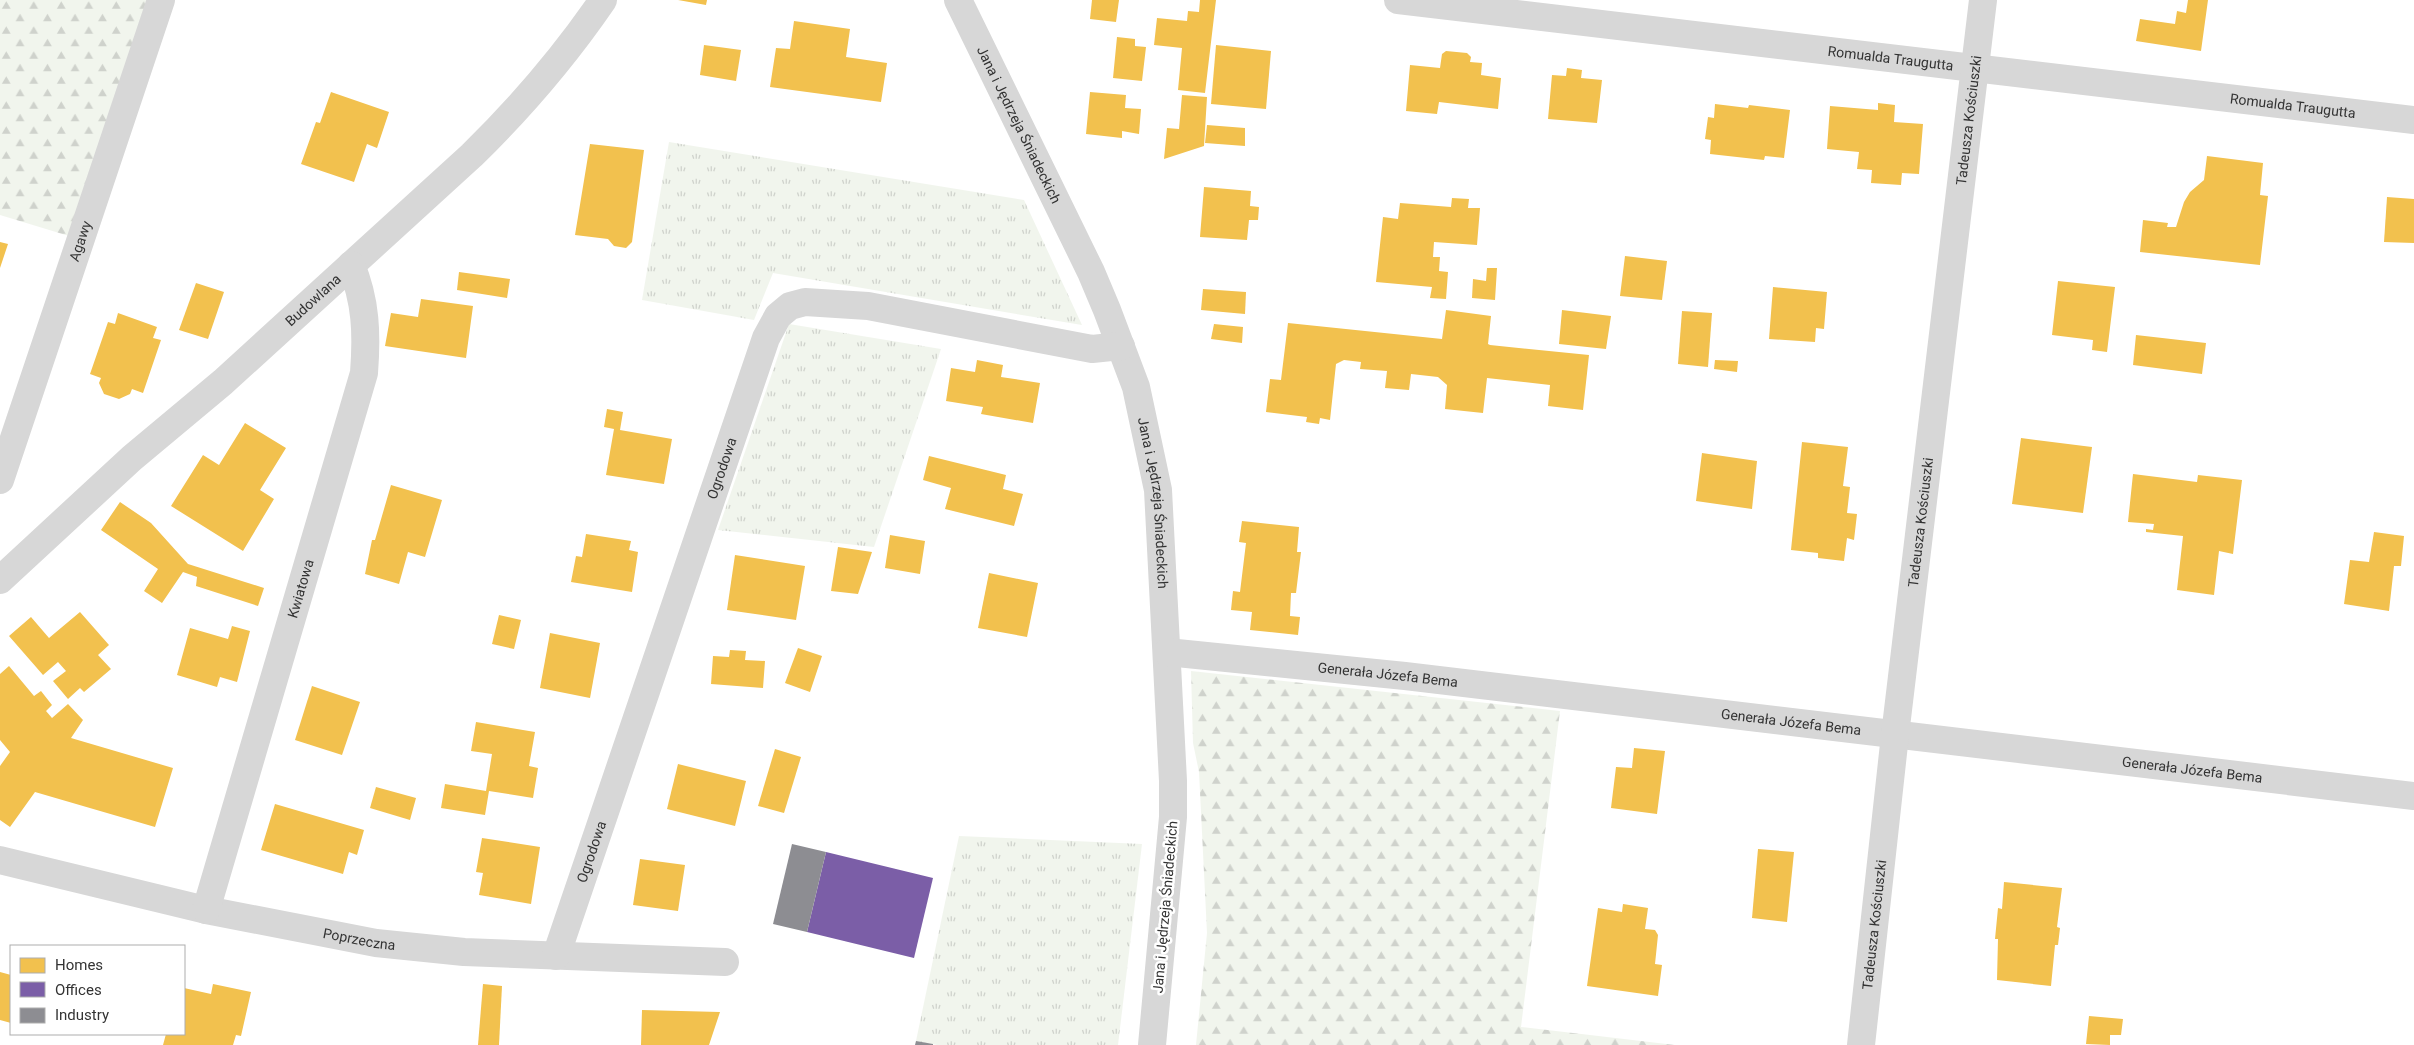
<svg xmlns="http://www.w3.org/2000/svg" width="2414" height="1045" viewBox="0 0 2414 1045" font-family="Roboto,sans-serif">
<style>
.grass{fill:url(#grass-tufts)}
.forest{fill:url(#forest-firs)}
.homes{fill:#f2c14e}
.offices{fill:#7b5ea7}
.industry{fill:#8d8d92}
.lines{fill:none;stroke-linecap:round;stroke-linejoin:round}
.minor{stroke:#d7d7d7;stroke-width:28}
.labels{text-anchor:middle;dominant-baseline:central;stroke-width:5;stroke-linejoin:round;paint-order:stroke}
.street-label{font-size:14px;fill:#333;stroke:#fff}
</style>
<defs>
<pattern id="grass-tufts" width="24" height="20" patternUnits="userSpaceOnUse" patternTransform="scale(1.25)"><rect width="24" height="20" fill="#f1f5ed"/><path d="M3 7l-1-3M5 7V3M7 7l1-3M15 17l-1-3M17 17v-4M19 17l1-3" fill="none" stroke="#cfd2cc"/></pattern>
<pattern id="forest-firs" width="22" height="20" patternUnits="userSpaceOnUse" patternTransform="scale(1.25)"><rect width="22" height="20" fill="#f1f5ed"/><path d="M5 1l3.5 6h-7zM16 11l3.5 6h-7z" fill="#cfd2cc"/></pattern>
</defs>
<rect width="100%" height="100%" fill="#fff"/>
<g class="grass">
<path d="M669,142L1024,200L1082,325L773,273L754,320L642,300Z"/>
<path d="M789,324L941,349L874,547L718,530Z"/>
<path d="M959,836L1142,844L1118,1045H937L916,1041Z"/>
</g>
<g class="forest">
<path d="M0,0H148L69,236L0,215Z"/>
<path d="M1191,671L1560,711L1521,1027L1675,1045H1196L1207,933L1199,772L1193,743Z"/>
</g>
<g class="homes">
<path d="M678,0H707L706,5Z"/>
<path d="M1092,0H1119L1116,22L1090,19Z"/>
<path d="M1200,0H1216L1205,93L1178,90L1182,48L1154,45L1157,18L1187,21L1188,11L1199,12Z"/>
<path d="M2188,0H2208L2201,51L2136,41L2140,19L2175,24L2177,11L2186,13Z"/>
<path d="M794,21L850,29L846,57L887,63L881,102L770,87L776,48L790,49Z"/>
<path d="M1117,37L1135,39V46L1146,47L1142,81L1113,78Z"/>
<path d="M704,45L741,50L736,81L700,75Z"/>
<path d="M1216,45L1271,51L1266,109L1211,104Z"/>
<path d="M1446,51L1467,53L1471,57L1470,62L1482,63L1481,75L1501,78L1498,109L1439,102L1437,114L1406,111L1410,65L1440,68L1442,54Z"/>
<path d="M1567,68L1582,70L1581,78L1602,80L1597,123L1548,119L1552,75L1566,76Z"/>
<path d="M331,92L389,112L377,148L367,144L354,182L301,164L316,122L320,123Z"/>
<path d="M1090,92L1126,95L1125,108L1141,109L1139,134L1122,131V138L1086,134Z"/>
<path d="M1182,95L1207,97L1204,146L1164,159L1167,128L1179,129Z"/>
<path d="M1878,103L1895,105L1894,122L1923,124L1919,174L1902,173L1901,185L1871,183L1872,170L1857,169L1859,152L1827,149L1830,106L1878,110Z"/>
<path d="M1715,104L1748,108L1749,105L1790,110L1784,158L1765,156L1764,160L1710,154L1711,140L1705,139L1708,117L1714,118Z"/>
<path d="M1207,125L1245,128V146L1205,143Z"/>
<path d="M590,144L644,150L632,242L626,248L614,246L608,239L575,235Z"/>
<path d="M2207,156L2263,163L2260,195L2268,196L2260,265L2140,252L2143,220L2168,223L2167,227H2176L2184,202L2190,192L2204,180Z"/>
<path d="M1204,187L1251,191L1250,206L1259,207L1258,220H1249L1247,240L1200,237Z"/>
<path d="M2387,197L2414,199V243L2384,242Z"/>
<path d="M1452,198L1469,199L1468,208H1480L1477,245L1434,242L1433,257H1440L1439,271L1448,272L1446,299L1430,298L1432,287L1376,282L1383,217L1398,219L1400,203L1451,207Z"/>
<path d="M0,242L8,244L0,268Z"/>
<path d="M1625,256L1667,261L1662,300L1620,296Z"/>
<path d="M1487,268H1497L1495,300L1472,298L1473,279L1486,281Z"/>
<path d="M459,272L510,279L507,298L457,290Z"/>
<path d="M2058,281L2115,287L2107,352L2092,350L2093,340L2052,335Z"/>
<path d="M196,283L224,292L208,339L179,330Z"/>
<path d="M1773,287L1827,292L1824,329L1816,328L1815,342L1769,339Z"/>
<path d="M1203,289L1246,292L1245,314L1201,310Z"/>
<path d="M421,299L473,306L466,358L385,346L391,313L418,317Z"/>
<path d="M1446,310L1491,316L1488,344L1490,345L1589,355L1583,410L1548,406L1550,385L1487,378L1483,413L1445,409L1447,385L1438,377L1411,374L1409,390L1385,388L1387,371L1360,369L1361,362L1344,360L1336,364L1330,420L1320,418L1319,424L1306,422L1307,417L1266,412L1270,379L1281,380L1288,323L1442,339Z"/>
<path d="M1562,310L1611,316L1606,349L1559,344Z"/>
<path d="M1682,311L1712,313L1708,367L1678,364Z"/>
<path d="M118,313L157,327L153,338L161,340L143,393L132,389L130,394L119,399L104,394L99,383L101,378L90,374L108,322L115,324Z"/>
<path d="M1214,324L1243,327L1242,343L1211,339Z"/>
<path d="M2136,335L2206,343L2202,374L2133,365Z"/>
<path d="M977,360L1003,365L1001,377L1040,383L1033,423L981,414L983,407L946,401L951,368L975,372Z"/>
<path d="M1715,360L1738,361L1737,372L1714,369Z"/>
<path d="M607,409L623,412L620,430L672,439L664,484L606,475L614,429L604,427Z"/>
<path d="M245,423L286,448L260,490L274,499L243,551L171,506L203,455L219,465Z"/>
<path d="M2021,438L2092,447L2083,513L2012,504Z"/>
<path d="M1802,442L1848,447L1843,486L1850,487L1847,513L1857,514L1854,540L1847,538L1844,561L1818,558V553L1791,550Z"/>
<path d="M1702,453L1757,461L1752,509L1696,501Z"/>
<path d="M929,456L1006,475L1003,489L1023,494L1014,526L945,509L951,488L923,480Z"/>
<path d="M2133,474L2197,482L2198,475L2242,480L2233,554L2219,551L2214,595L2177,590L2183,536L2146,532V529L2153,530L2154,524L2128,522Z"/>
<path d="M391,485L442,500L425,557L408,552L399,584L365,574L372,540H375Z"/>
<path d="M120,502L151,523L188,564L264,588L258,606L196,586L197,577L183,572L162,603L144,591L158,569L101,530Z"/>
<path d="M1242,521L1299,527L1297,552H1301L1296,593H1291L1290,616L1300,617L1298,635L1250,630L1252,612L1231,610L1233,591L1240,592L1246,543L1239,542Z"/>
<path d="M2374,532L2404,536L2401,566H2394L2389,611L2344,604L2350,560L2369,562Z"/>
<path d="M586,534L631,541L629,550L638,552L632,592L571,582L576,556L582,557Z"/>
<path d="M890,535L925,541L920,574L885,568Z"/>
<path d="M838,547L872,552L858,594L831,591Z"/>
<path d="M735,555L805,566L796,620L727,610Z"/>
<path d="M989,573L1038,583L1027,637L978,628Z"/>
<path d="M80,612L109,645L98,655L111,669L84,692L80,688L68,699L53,681L66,671L58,662L43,675L9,636L31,617L49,638Z"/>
<path d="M499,615L521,620L514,649L492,644Z"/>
<path d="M232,626L250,631L237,682L220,677L217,687L177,675L190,628L228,639Z"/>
<path d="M550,633L600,643L590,698L540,688Z"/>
<path d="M798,648L822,656L810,692L785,683Z"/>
<path d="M730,650L746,651L745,660L765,661L763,688L711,684L713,656L729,657Z"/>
<path d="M9,666L34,696L41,691L52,705L46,711L52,718L68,704L83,720L71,738L173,768L155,827L35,792L10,827L0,820V766L10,752L0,740V674Z"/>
<path d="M312,686L360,702L342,755L295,740Z"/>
<path d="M476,722L535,732L529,766L538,768L533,798L489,791L485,815L441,808L445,784L486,791L492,754L471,751Z"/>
<path d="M1634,748L1665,751L1657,814L1611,808L1616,767L1632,768Z"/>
<path d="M775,749L801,757L784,813L758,806Z"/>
<path d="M678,764L746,781L735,826L667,809Z"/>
<path d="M376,787L416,798L410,820L370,808Z"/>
<path d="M275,804L364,830L357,855L349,852L343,874L261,850Z"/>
<path d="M482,838L540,847L531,904L479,895L483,873L476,872Z"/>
<path d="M1758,849L1794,852L1787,922L1752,918Z"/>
<path d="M640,859L685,865L678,911L633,905Z"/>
<path d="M2004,882L2062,888L2057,927L2060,928L2058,945H2055L2051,986L1997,980L1998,939H1995L1998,908L2002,909Z"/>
<path d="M1623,904L1648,908L1645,929L1655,930L1658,935L1655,964L1662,965L1658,996L1587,986L1598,908L1622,912Z"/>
<path d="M0,972L11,975V1023L0,1020Z"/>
<path d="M213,984L251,992L241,1036L236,1035L233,1045H163L166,1034H184V988L211,994Z"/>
<path d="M483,984L502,986L499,1045H478Z"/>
<path d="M642,1010L720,1012L709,1045H641Z"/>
<path d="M2089,1016L2123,1019L2121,1035H2110V1045L2086,1044Z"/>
</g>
<path class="offices" d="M826,852L933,878L914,958L807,932Z"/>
<g class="industry">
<path d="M792,844L826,852L807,932L773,924Z"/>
<path d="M916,1041L933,1044V1045H915Z"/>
</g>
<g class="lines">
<g class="minor">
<path id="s1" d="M958,0L1091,272L1107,310L1136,387L1158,490L1173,781V817L1152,1045"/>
<path id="s2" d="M1398,0L2414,120"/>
<path id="s3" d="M0,480L161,0"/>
<path id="s4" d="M0,580L132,458L223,382L472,155C521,107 564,57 603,0"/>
<path id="s5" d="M1167,652L1405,676L2414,796"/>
<path id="s6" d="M0,860L206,910L376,943L464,952L725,962"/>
<path id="s7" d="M206,910L364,373C367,334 366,301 351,265"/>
<path id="s8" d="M556,956L766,338L778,316L790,306L805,302L868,306L1092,349L1121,346"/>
<path id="s9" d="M1861,1045L1895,735L1983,0"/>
</g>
</g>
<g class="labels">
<g class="street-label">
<text stroke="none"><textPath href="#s2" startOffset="496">Romualda Traugutta</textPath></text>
<text stroke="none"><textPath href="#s2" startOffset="901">Romualda Traugutta</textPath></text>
<text stroke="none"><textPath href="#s9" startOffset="931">Tadeusza Kościuszki</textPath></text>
<text stroke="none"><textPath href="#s1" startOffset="139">Jana i Jędrzeja Śniadeckich</textPath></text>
<text stroke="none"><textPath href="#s3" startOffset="252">Agawy</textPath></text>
<text stroke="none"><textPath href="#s4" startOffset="420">Budowlana</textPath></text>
<text stroke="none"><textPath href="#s8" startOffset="515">Ogrodowa</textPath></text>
<text stroke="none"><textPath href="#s1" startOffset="544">Jana i Jędrzeja Śniadeckich</textPath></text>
<text stroke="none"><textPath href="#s9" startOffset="526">Tadeusza Kościuszki</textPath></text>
<text stroke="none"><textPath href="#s7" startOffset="335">Kwiatowa</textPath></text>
<text stroke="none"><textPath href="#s5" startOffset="222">Generała Józefa Bema</textPath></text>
<text stroke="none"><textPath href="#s5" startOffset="628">Generała Józefa Bema</textPath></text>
<text stroke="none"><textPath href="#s5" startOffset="1032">Generała Józefa Bema</textPath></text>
<text stroke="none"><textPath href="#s8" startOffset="110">Ogrodowa</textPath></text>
<text transform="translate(1165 907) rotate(-85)">Jana i Jędrzeja Śniadeckich</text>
<text stroke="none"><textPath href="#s9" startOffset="121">Tadeusza Kościuszki</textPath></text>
<text stroke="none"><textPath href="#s6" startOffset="368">Poprzeczna</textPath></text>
</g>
</g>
<rect x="10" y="945" width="175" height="90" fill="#ffffff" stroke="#adadad"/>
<rect x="20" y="958" width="25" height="15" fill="#f2c14e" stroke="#adadad"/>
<text x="55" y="970" font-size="15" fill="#333333">Homes</text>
<rect x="20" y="982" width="25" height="15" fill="#7b5ea7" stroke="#adadad"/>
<text x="55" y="995" font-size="15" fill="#333333">Offices</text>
<rect x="20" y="1008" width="25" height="15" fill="#8d8d92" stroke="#adadad"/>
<text x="55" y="1020" font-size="15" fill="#333333">Industry</text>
</svg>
